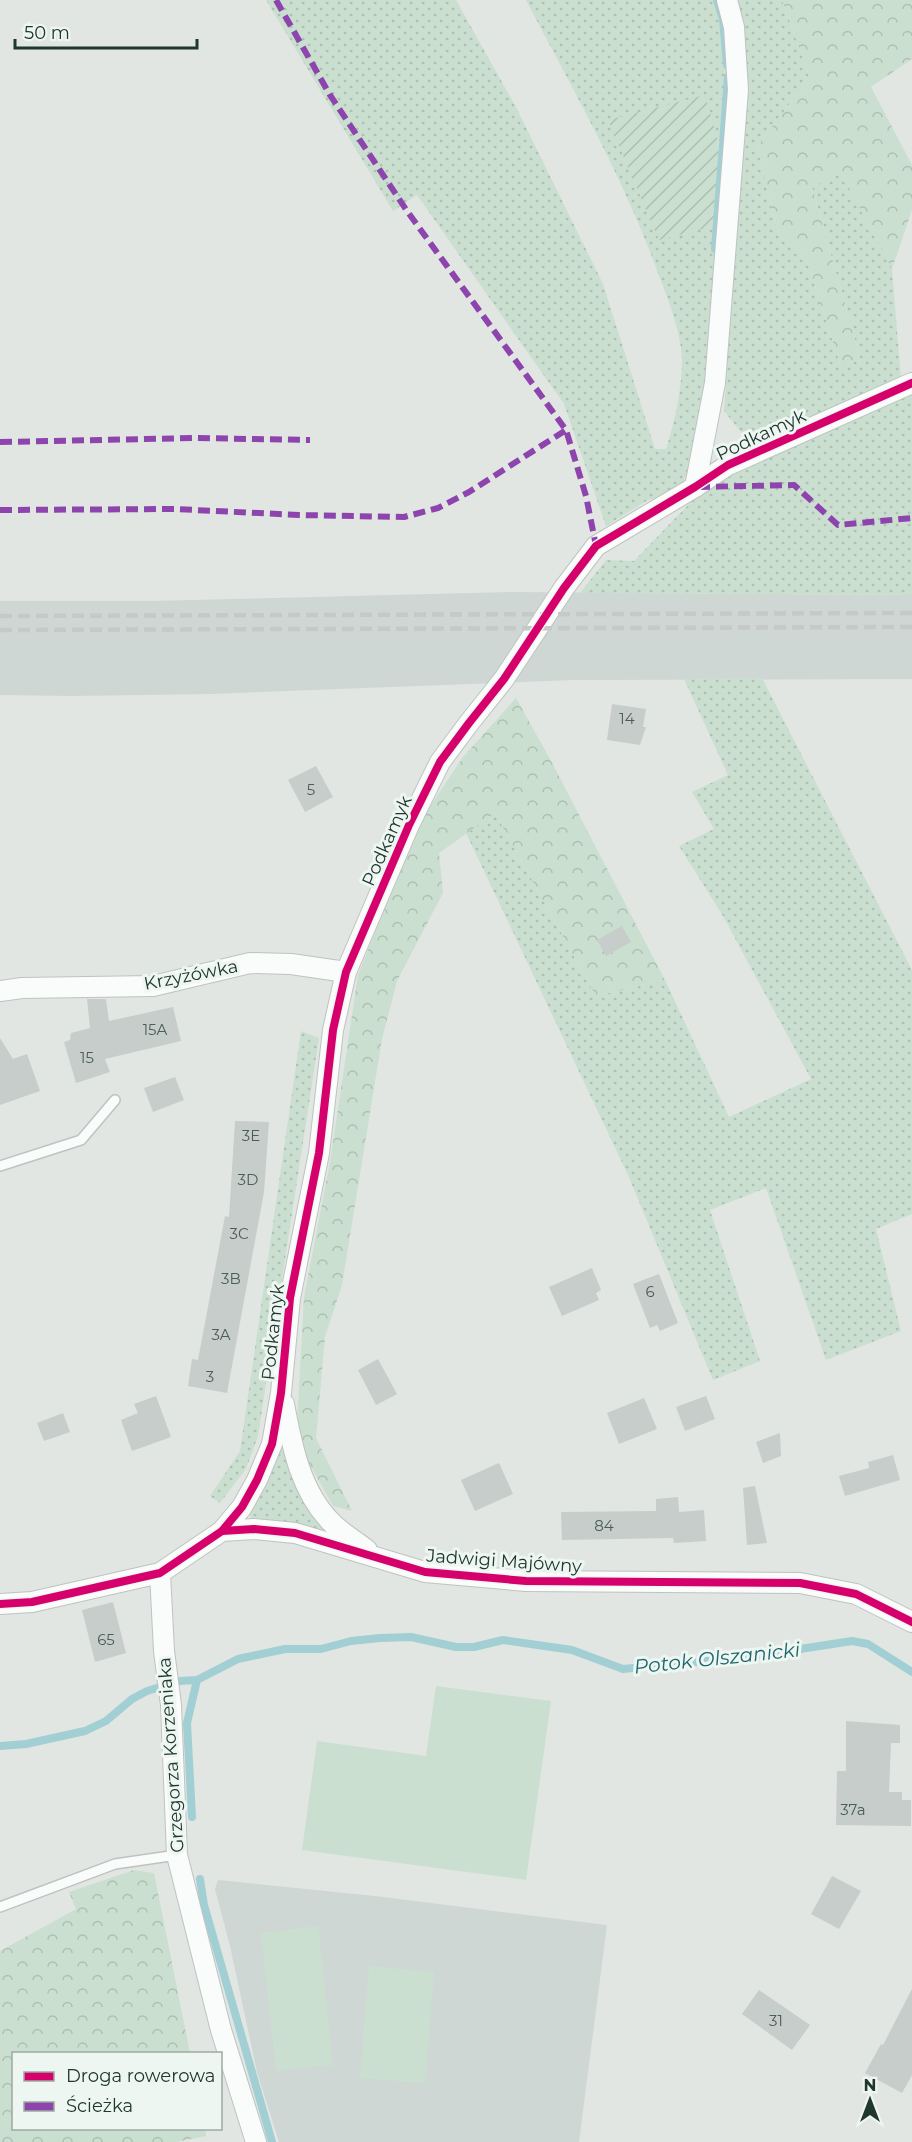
<svg xmlns="http://www.w3.org/2000/svg" width="912" height="2142" viewBox="0 0 912 2142" font-family="Montserrat,sans-serif">
<style>
.built{fill:#ced7d3}
.grass{fill:url(#grass-dots)}
.forest{fill:url(#forest-crowns)}
.garden{fill:url(#garden-furrows)}
.pitch{fill:#cadfcf}
.lines{fill:none;stroke-linecap:round;stroke-linejoin:round}
.stream{stroke:#a2cfd3;stroke-width:8}
.building{fill:#c7cdca}
.service-casing{stroke:#bec3c0;stroke-width:12}
.minor-casing{stroke:#bec3c0;stroke-width:22}
.service{stroke:#fafbfb;stroke-width:9}
.minor{stroke:#fafbfb;stroke-width:20}
.rail{stroke:#c5c9c8;stroke-width:4.5;stroke-dasharray:12 6;stroke-linecap:butt}
.quiet{stroke:#8e44ad;stroke-width:6;stroke-dasharray:12 6;stroke-linecap:butt}
.cycleway-casing{stroke:#eef6f1;stroke-width:11}
.cycleway{stroke:#d6006c;stroke-width:8}
.labels{text-anchor:middle;dominant-baseline:central;stroke-width:6;stroke-linejoin:round;paint-order:stroke}
.number-label{font-size:15px;fill:#4a5d57}
.street-label{font-size:18px;fill:#203730;stroke:#eef6f1}
.water-label{font-size:20px;font-style:italic;fill:#1e666f;stroke:#eef6f1}
</style>
<defs>
<pattern id="grass-dots" width="8" height="8" patternUnits="userSpaceOnUse" patternTransform="scale(1.5)"><rect width="8" height="8" fill="#cadfcf"/><path d="M2 2h.1M6 6h.1" fill="none" stroke="#adc0b2" stroke-width="1.8" stroke-linecap="round"/></pattern>
<pattern id="forest-crowns" width="20" height="18" patternUnits="userSpaceOnUse" patternTransform="scale(1.5)"><rect width="20" height="18" fill="#cadfcf"/><path d="M2 6a3 3 0 1 1 6 0M12 15a3 3 0 1 1 6 0" fill="none" stroke="#adc0b2"/></pattern>
<pattern id="garden-furrows" width="10" height="10" patternUnits="userSpaceOnUse" patternTransform="scale(1.5)"><rect width="10" height="10" fill="#cadfcf"/><path d="M-1 1l2-2M0 10L10 0M9 11l2-2" fill="none" stroke="#adc0b2"/></pattern>
</defs>
<rect width="100%" height="100%" fill="#e1e6e3"/>
<g class="built">
<path d="M511,592L912,595V679L575,680L211,694L72,696L0,695V601H151Z"/>
<path d="M218,1880L375,1896L607,1925L579,2142H279L257,2072L230,1946L215,1889Z"/>
</g>
<g class="grass">
<path d="M266,0H456L517,109L603,284L655,449H666C675,421 682,389 682,359C681,333 669,301 659,276C625,180 573,90 526,0H717L727,59L726,138L718,141L704,95L722,224L712,388L690,466L679,492L648,500L606,526L564,404L417,195L393,211Z"/>
<path d="M733,0H782L810,78L757,146L779,237L805,254L840,364L861,361L812,187L841,172L892,269L901,379L751,444L724,411L745,102Z"/>
<path d="M912,393V595L580,593L606,560L634,561L690,503L730,467Z"/>
<path d="M762,678L912,970V1214L876,1229L901,1331L826,1360L766,1188L710,1210L760,1361L713,1380L628,1175L466,833L495,813L596,996L665,980L729,1117L811,1079L723,916L679,846L714,829L692,792L728,775L684,679Z"/>
<path d="M301,1031L319,1038L258,1436L246,1469L220,1503L210,1496L240,1451Z"/>
<path d="M280,1438L292,1476L311,1511L338,1537L251,1518L248,1513Z"/>
</g>
<g class="forest">
<path d="M782,0H912V59L871,87L912,165V210L892,269L841,173L812,187L861,361L840,364L805,254L779,237L757,146L810,78Z"/>
<path d="M516,698L550,759L665,980L596,996L495,813L439,853L443,893L397,981L382,1039L342,1285L325,1337L316,1438L352,1511L333,1506L296,1440L304,1297L330,1162L358,975L417,826L463,757Z"/>
<path d="M134,1870L154,1873L190,2053L14,2054V2128H205L206,2136L176,2142H0V1951L76,1909L69,1892Z"/>
</g>
<path class="garden" d="M705,95L718,141L722,224L659,240L608,120Z"/>
<g class="pitch">
<path d="M436,1686L551,1701L526,1880L302,1850L317,1741L426,1756Z"/>
<path d="M318,1926L333,2065L276,2071L261,1933Z"/>
<path d="M369,1966L434,1972L425,2083L360,2078Z"/>
</g>
<g class="lines">
<g class="stream">
<path d="M717,0L723,19L727,65"/>
<path d="M715,249L728,77"/>
<path d="M0,1746L26,1744L85,1731L106,1721L132,1699L147,1691L180,1681L197,1680L238,1659L285,1649H321L351,1641L380,1638L411,1637L456,1647H474L503,1640L572,1650L623,1669L748,1657L852,1641L868,1644L912,1672"/>
<path d="M192,1817L187,1723L197,1680"/>
<path d="M200,1879L204,1905L272,2142"/>
</g>
</g>
<g class="building">
<path d="M612,704L646,709L643,727H646L640,745L607,740Z"/>
<path d="M316,766L333,797L305,812L288,780Z"/>
<path d="M622,926L631,942L606,956L597,940Z"/>
<path d="M87,999H106L109,1021L173,1007L181,1041L105,1059L110,1072L76,1083L64,1042L70,1040L71,1033L90,1028Z"/>
<path d="M0,1038L13,1059L27,1054L40,1091L0,1105Z"/>
<path d="M175,1077L184,1100L153,1112L144,1088Z"/>
<path d="M235,1121L269,1122L264,1192L227,1393L188,1386L192,1359L198,1360L225,1216L229,1217Z"/>
<path d="M592,1268L601,1290L596,1293L599,1300L562,1316L549,1287Z"/>
<path d="M659,1274L678,1323L660,1331L657,1325L650,1328L633,1284Z"/>
<path d="M378,1359L397,1394L376,1405L358,1370Z"/>
<path d="M156,1396L171,1437L132,1451L121,1420L138,1413L134,1404Z"/>
<path d="M706,1396L715,1419L685,1431L676,1407Z"/>
<path d="M644,1398L657,1429L619,1444L607,1413Z"/>
<path d="M63,1413L70,1432L44,1441L37,1423Z"/>
<path d="M780,1433L781,1456L763,1463L756,1442Z"/>
<path d="M893,1455L900,1480L845,1496L839,1476L869,1468L868,1462Z"/>
<path d="M499,1463L513,1494L475,1511L461,1480Z"/>
<path d="M755,1486L767,1543L747,1545L743,1488Z"/>
<path d="M678,1497L679,1512L704,1510L706,1541L674,1543L673,1538L562,1540L561,1512L656,1511V1499Z"/>
<path d="M113,1602L126,1653L95,1662L82,1610Z"/>
<path d="M846,1721L900,1725V1743H891L889,1792H902V1800H911V1826L836,1825L837,1771H846Z"/>
<path d="M832,1876L861,1891L839,1929L811,1914Z"/>
<path d="M912,1989V2075L902,2093L865,2073L881,2044L883,2045Z"/>
<path d="M759,1990L810,2025L792,2050L742,2014Z"/>
</g>
<g class="lines">
<g class="service-casing">
<g id="service">
<path d="M0,1166L81,1140L115,1100"/>
<path d="M0,1907L115,1864L177,1855"/>
</g>
</g>
<g class="minor-casing">
<g id="minor">
<path d="M695,487L715,383L738,90L734,27L727,0"/>
<path d="M0,991L22,988L153,986L250,963L291,964L346,972"/>
<path d="M284,1404C292,1447 301,1493 333,1524C343,1534 356,1541 367,1550"/>
<path d="M222,1531L242,1507L257,1480L272,1444L281,1393L290,1298L319,1153L333,1030L346,972L409,825L440,762L469,723L504,679L564,588L596,546L695,487L728,465L912,383"/>
<path d="M160,1573L164,1651L171,1705L177,1855L221,2030L256,2142"/>
<path d="M0,1604L32,1602L160,1573L222,1531L254,1529L295,1533L425,1572L526,1581L800,1583L856,1594L912,1622"/>
</g>
</g>
<use href="#service" class="service"/>
<use href="#minor" class="minor"/>
<g class="rail">
<path d="M0,616L912,613"/>
<path d="M0,630L912,627"/>
</g>
<g class="quiet">
<path d="M276,0L330,95L407,211L566,430L586,496L596,546"/>
<path d="M0,442L195,438L310,440"/>
<path d="M698,487L794,485L838,525L912,518"/>
<path d="M0,510L174,509L299,515L404,517L438,508L469,492L566,430"/>
</g>
<g class="cycleway-casing">
<g id="cycleway">
<path d="M222,1531L242,1507L257,1480L272,1444L281,1393L290,1298L319,1153L333,1030L346,972L409,825L440,762L469,723L504,679L564,588L596,546L695,487L728,465L912,383"/>
<path d="M0,1604L32,1602L160,1573L222,1531L254,1529L295,1533L425,1572L526,1581L800,1583L856,1594L912,1622"/>
</g>
</g>
<use href="#cycleway" class="cycleway"/>
</g>
<g class="labels">
<g class="number-label">
<text x="627" y="718">14</text>
<text x="311" y="789">5</text>
<text x="155" y="1029">15A</text>
<text x="87" y="1057">15</text>
<text x="251" y="1135">3E</text>
<text x="248" y="1179">3D</text>
<text x="239" y="1233">3C</text>
<text x="231" y="1278">3B</text>
<text x="650" y="1291">6</text>
<text x="221" y="1334">3A</text>
<text x="210" y="1376">3</text>
<text x="604" y="1525">84</text>
<text x="106" y="1639">65</text>
<text x="853" y="1809">37a</text>
<text x="776" y="2020">31</text>
</g>
<g class="street-label">
<text transform="translate(761 435) rotate(-25)">Podkamyk</text>
<text transform="translate(387 841) rotate(-66)">Podkamyk</text>
<text transform="translate(191 975) rotate(-11)">Krzyżówka</text>
<text transform="translate(273 1332) rotate(-84)">Podkamyk</text>
<text transform="translate(504 1561) rotate(4)">Jadwigi Majówny</text>
<text transform="translate(171 1755) rotate(-94)">Grzegorza Korzeniaka</text>
</g>
<g class="water-label">
<text transform="translate(717 1658) rotate(-6)">Potok Olszanicki</text>
</g>
</g>
<rect x="12" y="2052" width="210" height="78" fill="#eef6f1" stroke="#9caaa4" stroke-width="1.5"/>
<rect x="24" y="2072" width="30" height="9" fill="#d6006c" stroke="#9caaa4" stroke-width="1.5"/>
<text x="66" y="2082" font-size="18" fill="#203730">Droga rowerowa</text>
<rect x="24" y="2102" width="30" height="9" fill="#8e44ad" stroke="#9caaa4" stroke-width="1.5"/>
<text x="66" y="2112" font-size="18" fill="#203730">Ścieżka</text>
<g transform="translate(870 2100)" stroke="#eef6f1" stroke-width="4.5" paint-order="stroke">
<path d="M0-4.5L10 22L0 15L-10 22Z" fill="#203730"/>
<text y="-9" font-size="16" font-weight="bold" text-anchor="middle" fill="#203730">N</text>
</g>
<path d="M15 39v9h182v-9" fill="none" stroke="#203730" stroke-width="3"/>
<text x="24" y="39" font-size="18" fill="#203730" stroke="#eef6f1" stroke-width="4.5" paint-order="stroke">50 m</text>
</svg>
